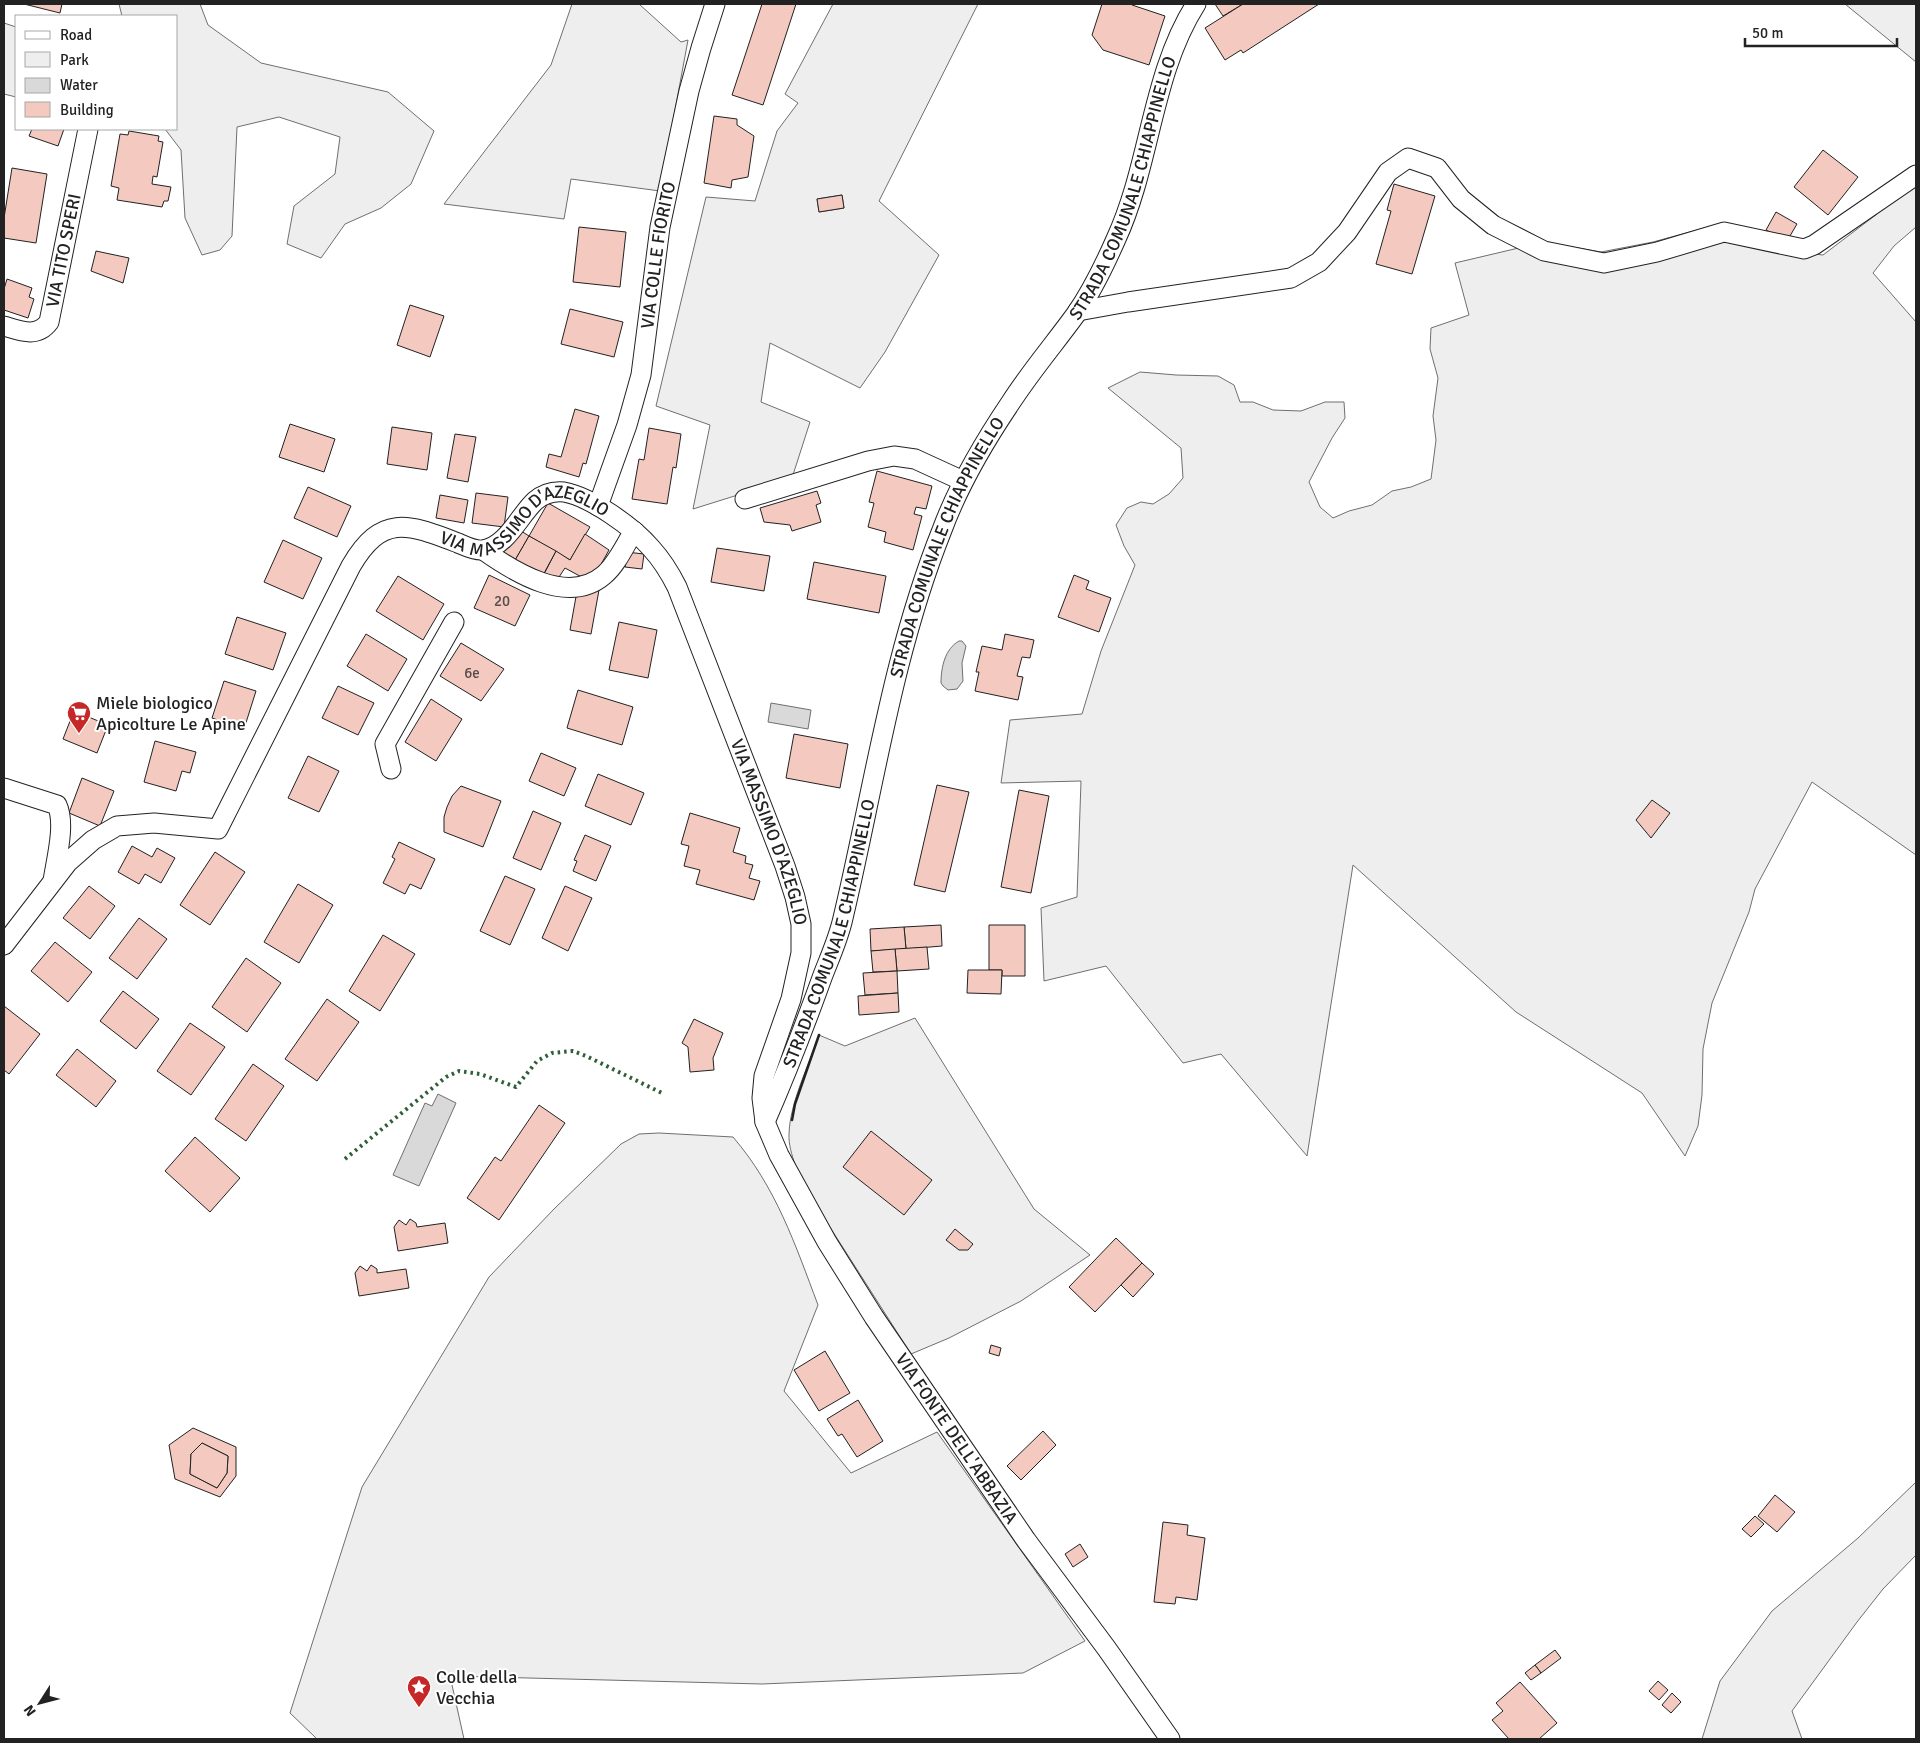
<svg xmlns="http://www.w3.org/2000/svg" width="1920" height="1743" viewBox="0 0 1920 1743" font-family="Signika,sans-serif">
<style>
.green{fill:#eee;stroke:#6f6f6f;fill-rule:evenodd}
.water{fill:#d9d9d9;stroke:#6f6f6f}
.building{fill:#f3c9c0;stroke:#222;fill-rule:evenodd}
.lines{fill:none;stroke-linecap:round;stroke-linejoin:round}
.street-casing{stroke:#222;stroke-width:21}
.street{stroke:#fff;stroke-width:19}
.hedge{stroke:#2f5e38;stroke-width:4;stroke-dasharray:2.5 4;stroke-linecap:butt}
.wall{stroke:#222;stroke-width:2.5}
.labels{text-anchor:middle;dominant-baseline:central;stroke-width:4;stroke-linejoin:round;paint-order:stroke}
.number-label{font-size:15px;fill:#564c4a}
.street-label{font-size:18px;fill:#222;stroke:#fff}
.poi-label{font-size:18px;fill:#222;stroke:#fff;text-anchor:start}
</style>
<rect width="100%" height="100%" fill="#fff"/>
<g class="green">
<path d="M119,4H200L208,25L261,63L388,92L434,131L411,184L381,208L345,224L321,258L287,244L294,206L335,174L340,137L279,117L237,127L232,236L220,250L202,255L185,218L181,150L165,129H176V16H122Z"/>
<path d="M572,4H639L681,42L688,40L660,191L571,179L564,219L444,204L551,65Z"/>
<path d="M833,4H978L879,201L939,255L885,352L860,388L770,343L761,402L810,422L792,478L693,509L710,425L656,406L706,197L755,201L777,131L798,103L785,94ZM842,195L844,208L819,212L817,199Z"/>
<path d="M1845,4H1916V62Z"/>
<path d="M4,23L16,27V97L4,94Z"/>
<path d="M1916,166V227L1894,246L1873,273L1916,322V855L1812,782L1755,889L1749,912L1712,1003L1703,1049L1702,1095L1698,1126L1685,1156L1642,1093L1516,1012L1353,865L1307,1156L1221,1054L1183,1063L1106,966L1044,981L1041,908L1077,897L1081,781L1001,783L1010,720L1082,714L1101,651L1135,565L1124,546L1116,525L1127,508L1141,502L1153,504L1169,494L1183,478L1181,448L1108,388L1140,372L1176,375L1218,376L1234,385L1240,402H1253L1273,410L1301,411L1325,402H1344L1345,418L1332,438L1309,482L1320,507L1333,518L1349,511L1372,505L1392,491L1411,487L1431,479L1436,440L1433,416L1438,378L1430,349L1431,328L1469,315L1455,263L1544,242L1601,252L1653,242L1719,224L1779,250L1823,255L1877,214L1892,183Z"/>
<path d="M915,1018L1034,1209L1090,1255L1021,1301L949,1338L911,1354L810,1196C801,1180 788,1153 789,1134C790,1102 809,1065 819,1035L845,1046Z"/>
<path d="M659,1133L733,1137C776,1187 795,1244 818,1305L784,1391L851,1473L937,1432L1085,1641L1023,1673L762,1684L450,1676L464,1739H317L290,1713L362,1487L489,1277L554,1209L621,1144L639,1134Z"/>
<path d="M1916,1482V1555L1883,1589L1857,1622L1792,1711L1802,1739H1702L1720,1681L1772,1611L1858,1538Z"/>
</g>
<g class="water">
<path d="M959,641H962L966,646L962,663L963,681L957,689L948,690L943,686L941,683C941,667 945,649 959,641Z"/>
<path d="M771,703L811,710L808,729L768,722Z"/>
<path d="M438,1094L456,1103L419,1186L393,1175L425,1103L432,1106Z"/>
</g>
<g class="building">
<path d="M24,4H62L60,13Z"/>
<path d="M762,4H796L763,105L732,95Z"/>
<path d="M1102,4H1133L1132,5L1165,16L1149,65L1103,50L1092,35Z"/>
<path d="M1215,4H1243L1223,16Z"/>
<path d="M1243,4H1319L1243,53L1241,50L1225,60L1205,28Z"/>
<path d="M714,116L737,119V125L754,136L748,177L732,180L731,188L704,183Z"/>
<path d="M32,129H64L58,146L29,136Z"/>
<path d="M129,131L159,136L158,141L163,142L157,177L153,176L152,184L171,187L168,201H164L162,207L117,200L119,188L111,186L120,134L128,135Z"/>
<path d="M1823,150L1858,177L1828,215L1794,187Z"/>
<path d="M12,168L47,174L36,243L4,238V218Z"/>
<path d="M1394,184L1435,196L1412,274L1376,264L1391,211L1387,210Z"/>
<path d="M842,195L844,208L819,212L817,199Z"/>
<path d="M1776,212L1797,224L1787,241L1766,230Z"/>
<path d="M579,227L626,232L620,287L573,282Z"/>
<path d="M96,251L129,258L123,283L91,271Z"/>
<path d="M7,279L32,288L29,297L34,299L28,318L4,310V289Z"/>
<path d="M410,305L444,316L430,357L397,345Z"/>
<path d="M570,309L623,322L614,357L561,344Z"/>
<path d="M575,409L599,416L586,464L583,463L579,477L546,467L549,454L561,457Z"/>
<path d="M290,424L335,439L324,472L279,457Z"/>
<path d="M392,427L432,433L427,470L387,464Z"/>
<path d="M649,428L681,434L676,468L673,467L667,504L632,499L639,459L644,460Z"/>
<path d="M455,434L476,437L468,482L447,478Z"/>
<path d="M877,471L932,486L926,509L916,507L914,514L922,516L913,550L884,542L886,532L868,527L874,503L869,502Z"/>
<path d="M308,487L351,506L337,537L294,518Z"/>
<path d="M817,491L821,503L816,505L821,522L792,531L790,525L764,522L760,508Z"/>
<path d="M476,493L508,497L504,527L472,523Z"/>
<path d="M440,495L468,500L464,523L436,518Z"/>
<path d="M548,503L590,527L570,560L529,536Z"/>
<path d="M518,529L529,536L514,562L497,551Z"/>
<path d="M585,534L609,550L594,577L587,580L565,568L557,580L544,574L556,551L570,560Z"/>
<path d="M529,536L556,551L542,577L514,562Z"/>
<path d="M283,540L322,558L303,599L264,582Z"/>
<path d="M717,548L770,556L764,591L711,582Z"/>
<path d="M626,552L644,554L642,569L625,567Z"/>
<path d="M814,562L886,576L879,613L807,599Z"/>
<path d="M489,575L530,595L515,626L474,608Z"/>
<path d="M1074,575L1089,581L1086,589L1111,598L1099,632L1058,617Z"/>
<path d="M398,576L444,604L423,640L376,611Z"/>
<path d="M591,589L599,590L591,634L570,630L577,591Z"/>
<path d="M237,617L286,633L273,670L225,654Z"/>
<path d="M619,622L657,630L648,678L609,670Z"/>
<path d="M366,634L407,659L388,691L347,666Z"/>
<path d="M1005,634L1034,640L1030,658L1022,657L1017,676L1023,677L1018,700L975,691L979,672H976L982,646L1002,650Z"/>
<path d="M461,643L504,669L481,701L440,676Z"/>
<path d="M224,681L256,691L244,729L212,718Z"/>
<path d="M338,686L374,703L358,735L322,718Z"/>
<path d="M578,690L633,707L622,745L567,728Z"/>
<path d="M431,699L462,719L436,761L405,742Z"/>
<path d="M74,711L108,725L97,753L63,739Z"/>
<path d="M794,734L848,744L840,788L786,778Z"/>
<path d="M155,741L196,752L190,773L182,771L176,791L144,782Z"/>
<path d="M541,753L576,768L564,796L529,781Z"/>
<path d="M308,756L339,771L319,812L288,798Z"/>
<path d="M598,774L644,793L631,825L585,806Z"/>
<path d="M82,778L114,791L100,826L69,813Z"/>
<path d="M937,785L969,792L945,892L914,885Z"/>
<path d="M461,786L501,801L483,847L444,832V817L447,807L452,796Z"/>
<path d="M1019,790L1049,796L1031,893L1001,887Z"/>
<path d="M1652,800L1670,813L1651,838L1636,820Z"/>
<path d="M533,811L561,823L541,870L513,858Z"/>
<path d="M690,813L740,828L733,852L746,856L745,863L753,865L749,878L760,881L754,900L696,884L700,870L684,866L689,846L681,844Z"/>
<path d="M585,835L611,846L596,881L573,871L577,861L574,860Z"/>
<path d="M399,842L435,859L421,889L410,884L405,894L383,883L395,859L392,857Z"/>
<path d="M132,846L152,857L157,848L175,858L161,883L145,874L139,884L118,872Z"/>
<path d="M215,852L245,872L210,925L180,905Z"/>
<path d="M505,876L535,889L510,945L480,931Z"/>
<path d="M298,884L333,905L299,963L264,942Z"/>
<path d="M89,886L115,906L90,939L63,918Z"/>
<path d="M565,886L592,898L568,951L542,938Z"/>
<path d="M139,918L167,939L137,979L109,958Z"/>
<path d="M941,925L942,946L906,949L904,927Z"/>
<path d="M989,925H1025V976H1002V970H989Z"/>
<path d="M904,927L906,949L871,951L870,929Z"/>
<path d="M383,935L415,954L380,1011L349,991Z"/>
<path d="M55,942L92,972L68,1002L31,971Z"/>
<path d="M927,947L929,969L897,971L895,949Z"/>
<path d="M895,949L897,971L873,972L871,951Z"/>
<path d="M246,958L281,983L247,1032L212,1007Z"/>
<path d="M968,970H1002L1001,994L967,993Z"/>
<path d="M897,971L898,993L865,995L863,973Z"/>
<path d="M123,991L159,1019L136,1049L100,1021Z"/>
<path d="M898,993L899,1012L859,1015L858,996Z"/>
<path d="M327,999L359,1022L317,1081L285,1059Z"/>
<path d="M4,1006L40,1034L9,1074L4,1070Z"/>
<path d="M694,1019L723,1033L713,1058L714,1070L690,1072L688,1047L682,1043Z"/>
<path d="M190,1023L225,1047L191,1095L157,1071Z"/>
<path d="M77,1049L116,1081L96,1107L56,1075Z"/>
<path d="M253,1064L284,1086L246,1141L215,1119Z"/>
<path d="M539,1105L565,1123L499,1220L467,1198L495,1157L501,1161Z"/>
<path d="M871,1131L932,1180L904,1215L843,1167Z"/>
<path d="M195,1137L240,1178L210,1212L165,1171Z"/>
<path d="M410,1219L416,1223L417,1227L445,1223L448,1243L398,1251L394,1227L399,1220L406,1225Z"/>
<path d="M955,1229L973,1244L968,1250H959L946,1240Z"/>
<path d="M1116,1238L1142,1263L1095,1312L1069,1287Z"/>
<path d="M1142,1263L1154,1274L1133,1297L1121,1285Z"/>
<path d="M371,1265L377,1269V1273L406,1269L409,1288L359,1296L355,1273L360,1266L367,1271Z"/>
<path d="M991,1345L1001,1348L999,1356L989,1353Z"/>
<path d="M825,1351L850,1393L819,1411L794,1370Z"/>
<path d="M858,1400L883,1441L857,1457L842,1434L838,1436L827,1419Z"/>
<path d="M193,1428L236,1447V1476L220,1497L175,1479L169,1445ZM202,1443L228,1456L227,1473L217,1488L190,1474L191,1454Z"/>
<path d="M1043,1431L1056,1445L1021,1480L1007,1466Z"/>
<path d="M202,1443L228,1456L227,1473L217,1488L190,1474L191,1454Z"/>
<path d="M1775,1495L1795,1512L1777,1532L1758,1516Z"/>
<path d="M1755,1516L1764,1524L1751,1537L1742,1529Z"/>
<path d="M1163,1522L1188,1525L1187,1535L1205,1538L1197,1600L1176,1597L1175,1604L1154,1602Z"/>
<path d="M1080,1544L1088,1557L1073,1567L1065,1554Z"/>
<path d="M1555,1650L1561,1658L1541,1673L1535,1665Z"/>
<path d="M1535,1665L1541,1673L1531,1680L1525,1673Z"/>
<path d="M1658,1681L1668,1690L1659,1700L1649,1691Z"/>
<path d="M1520,1682L1557,1723L1539,1739H1509L1492,1720L1503,1711L1496,1703Z"/>
<path d="M1672,1693L1681,1702L1671,1713L1662,1705Z"/>
</g>
<g class="lines">
<g class="street-casing">
<g id="street">
<path d="M1078,311L1128,302L1291,278L1319,262L1347,232L1388,172L1408,158L1437,168L1461,199L1493,225L1544,251L1604,263L1657,252L1724,232L1804,249L1814,245L1916,175"/>
<path id="s1" d="M4,326C21,331 37,338 49,322L88,129"/>
<path d="M745,499L868,461L894,456L915,459L963,481"/>
<path id="s2" d="M598,506L627,425L641,375L660,227L689,91L701,48L715,4"/>
<path d="M483,550C514,572 568,606 604,575C617,564 625,545 634,531"/>
<path d="M391,769L385,744L454,622"/>
<path d="M4,788L57,805C66,824 56,860 53,881"/>
<path id="s3" d="M4,945L68,862L93,840L117,826L154,823L218,829L351,566C382,513 408,524 458,543C465,546 475,551 483,550C507,546 519,516 535,501C543,494 553,491 564,492C591,497 633,527 651,548C662,560 670,573 677,587L785,866L795,897L801,924V953L791,999L764,1076L762,1098L765,1122L779,1155L827,1242L874,1317L1026,1540L1107,1649L1170,1739"/>
<path id="s4" d="M765,1122C786,1074 805,1025 823,975C830,957 839,937 843,918C874,788 892,655 942,530C959,484 984,442 1011,402C1031,371 1055,343 1076,314C1092,291 1105,264 1116,239C1151,163 1151,75 1196,4"/>
</g>
</g>
<use href="#street" class="street"/>
<path class="hedge" d="M345,1159L446,1077L459,1071L480,1074L516,1087L537,1061L552,1053L573,1051L586,1056L662,1093"/>
<path class="wall" d="M792,1120L795,1104L819,1035"/>
</g>
<defs>
<g id="supermarket-pin" transform="scale(1.25)"><path d="M0 17L-7.5 6A9.5 9.5 0 1 1 7.5 6Z" fill="#c62828" stroke="#fff"/><path d="M-6-5.5h2.5l.6 2H6L4.5 2H-2.5L-4.4-4H-6ZM-1.5 3.2a1.3 1.3 0 1 0 .1 0ZM3 3.2a1.3 1.3 0 1 0 .1 0Z" fill="#fff"/></g>
<g id="sight-pin" transform="scale(1.25)"><path d="M0 17L-7.5 6A9.5 9.5 0 1 1 7.5 6Z" fill="#c62828" stroke="#fff"/><path d="M0-6L1.8-2.2L6-1.7L2.9 1.2L3.7 5.4L0 3.3L-3.7 5.4L-2.9 1.2L-6-1.7L-1.8-2.2Z" fill="#fff"/></g>
</defs>
<g fill-rule="evenodd">
<use href="#supermarket-pin" x="79" y="713"/>
<use href="#sight-pin" x="419" y="1687"/>
</g>
<g class="labels">
<g class="number-label">
<text x="502" y="601">20</text>
<text x="472" y="673">6e</text>
</g>
<g class="street-label">
<text stroke="none"><textPath href="#s4" startOffset="1010">STRADA COMUNALE CHIAPPINELLO</textPath></text>
<text stroke="none"><textPath href="#s1" startOffset="122">VIA TITO SPERI</textPath></text>
<text stroke="none"><textPath href="#s2" startOffset="259">VIA COLLE FIORITO</textPath></text>
<text stroke="none"><textPath href="#s3" startOffset="768">VIA MASSIMO D'AZEGLIO</textPath></text>
<text stroke="none"><textPath href="#s4" startOffset="605">STRADA COMUNALE CHIAPPINELLO</textPath></text>
<text stroke="none"><textPath href="#s3" startOffset="1232">VIA MASSIMO D'AZEGLIO</textPath></text>
<text stroke="none"><textPath href="#s4" startOffset="200">STRADA COMUNALE CHIAPPINELLO</textPath></text>
<text stroke="none"><textPath href="#s3" startOffset="1904">VIA FONTE DELL'ABBAZIA</textPath></text>
</g>
<g class="poi-label">
<text x="96" y="703">Miele biologico<tspan x="96" dy="21">Apicolture Le Apine</tspan></text>
<text x="436" y="1677">Colle della<tspan x="436" dy="21">Vecchia</tspan></text>
</g>
</g>
<rect width="1920" height="1743" fill="none" stroke="#222222" stroke-width="10"/>
<rect x="15" y="15" width="162" height="115" fill="#ffffff" stroke="#a7a7a7"/>
<rect x="25" y="31" width="25" height="8" fill="#ffffff" stroke="#a7a7a7"/>
<text x="60" y="40" font-size="15" fill="#222222">Road</text>
<rect x="25" y="52" width="25" height="15" fill="#eeeeee" stroke="#a7a7a7"/>
<text x="60" y="65" font-size="15" fill="#222222">Park</text>
<rect x="25" y="78" width="25" height="15" fill="#d9d9d9" stroke="#a7a7a7"/>
<text x="60" y="90" font-size="15" fill="#222222">Water</text>
<rect x="25" y="102" width="25" height="15" fill="#f3c9c0" stroke="#a7a7a7"/>
<text x="60" y="115" font-size="15" fill="#222222">Building</text>
<g transform="translate(40 1703) rotate(234)" stroke="#ffffff" stroke-width="4" paint-order="stroke">
<path d="M0-4L9 19L0 12L-9 19Z" fill="#222222"/>
<text y="-8" font-size="14" font-weight="bold" text-anchor="middle" fill="#222222">N</text>
</g>
<path d="M1745 38v8h152v-8" fill="none" stroke="#222222" stroke-width="2.5"/>
<text x="1752" y="38" font-size="15" fill="#222222" stroke="#ffffff" stroke-width="4" paint-order="stroke">50 m</text>
</svg>
